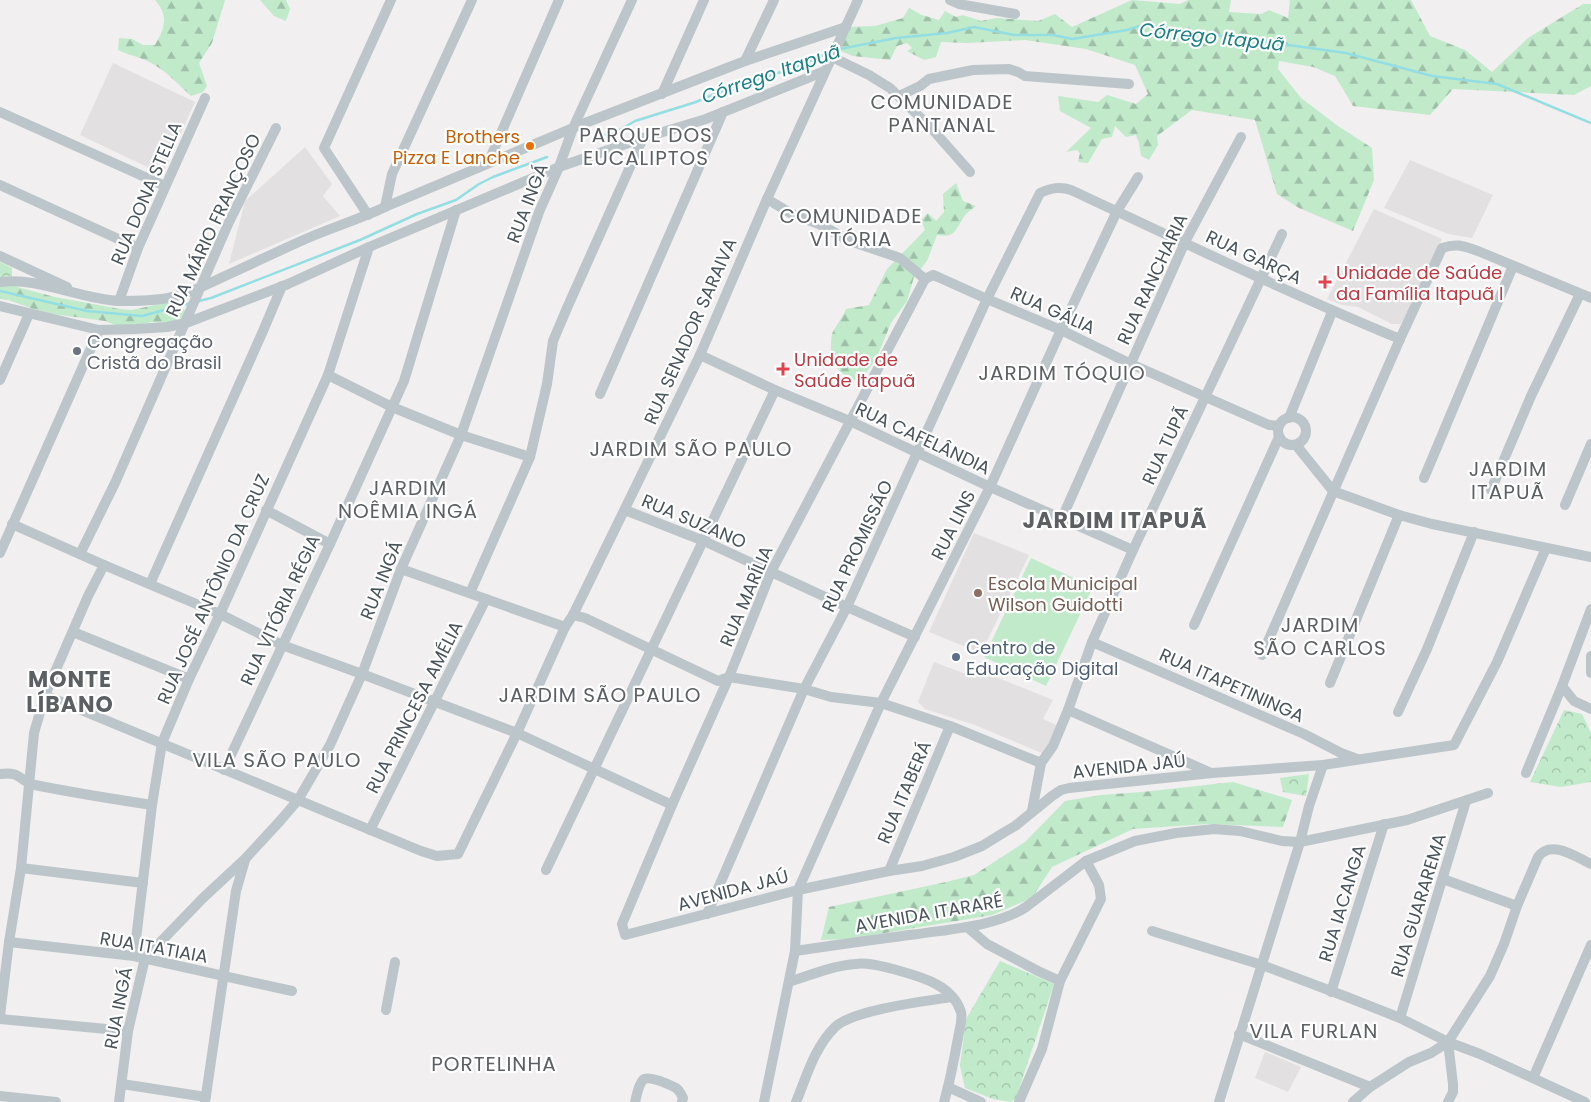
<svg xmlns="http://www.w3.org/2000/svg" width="1591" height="1102" viewBox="0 0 1591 1102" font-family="Poppins,sans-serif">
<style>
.education{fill:#e2e0e0}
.forest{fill:url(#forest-firs)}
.park{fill:url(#park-crowns)}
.pitch{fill:#c1eacb}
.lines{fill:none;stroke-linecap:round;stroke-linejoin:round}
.stream{stroke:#93dee3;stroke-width:2.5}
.minor{stroke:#bcc5ca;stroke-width:10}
.food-dot{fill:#e8710a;stroke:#fff;stroke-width:2}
.health-dot{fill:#e0444e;stroke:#fff;stroke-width:2}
.worship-dot{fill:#6b7280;stroke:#fff;stroke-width:2}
.education-dot{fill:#8d6e63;stroke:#fff;stroke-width:2}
.service-dot{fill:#5c6f8a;stroke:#fff;stroke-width:2}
.labels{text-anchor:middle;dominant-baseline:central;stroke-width:4.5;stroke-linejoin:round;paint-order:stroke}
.food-label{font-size:18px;fill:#c56008;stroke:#fff;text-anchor:end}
.street-label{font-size:18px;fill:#49545a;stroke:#fff}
.health-label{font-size:18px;fill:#be3a42;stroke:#fff;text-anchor:start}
.worship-label{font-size:18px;fill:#5b616d;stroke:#fff;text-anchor:start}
.education-label{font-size:18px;fill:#785e54;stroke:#fff;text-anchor:start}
.service-label{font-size:18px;fill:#4e5e75;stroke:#fff;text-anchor:start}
.water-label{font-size:19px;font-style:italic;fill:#1a8086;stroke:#fff}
.quarter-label{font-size:20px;letter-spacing:1px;fill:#5c6063;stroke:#fff}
.district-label{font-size:22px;font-weight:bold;letter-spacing:1px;fill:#5c6063;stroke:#fff}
</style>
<defs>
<pattern id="forest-firs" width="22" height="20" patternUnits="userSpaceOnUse" patternTransform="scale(1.25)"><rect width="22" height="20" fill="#c1eacb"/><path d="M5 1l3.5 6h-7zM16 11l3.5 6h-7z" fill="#9fc0a8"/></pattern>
<pattern id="park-crowns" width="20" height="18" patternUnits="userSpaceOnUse" patternTransform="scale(1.25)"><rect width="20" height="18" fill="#c1eacb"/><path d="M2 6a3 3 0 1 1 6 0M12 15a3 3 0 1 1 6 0" fill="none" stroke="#9fc0a8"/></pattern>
</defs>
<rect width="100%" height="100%" fill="#f1efef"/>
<g class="education">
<path d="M113,63L195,102L162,174L80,135Z"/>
<path d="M305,147L332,184L323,196L340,216L229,264L245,201Z"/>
<path d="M1410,160L1493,195L1472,238L1448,234L1384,208Z"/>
<path d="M1374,209L1442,239L1401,324H1392L1358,307L1342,305L1327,299Z"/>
<path d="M974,533L1029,555L981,653L929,632Z"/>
<path d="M934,662L976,678L981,671L1053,700L1043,719L1058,726L1044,754L975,725L925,709L918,702Z"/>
<path d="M1265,1052L1301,1067L1288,1092L1255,1078Z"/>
</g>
<g class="forest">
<path d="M155,0H225L212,43L199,63L207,86L203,92L191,96C176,82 161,65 140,58C132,55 126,54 118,50L119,38L132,39L143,45H155C165,28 169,16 155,0Z"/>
<path d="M260,0H286L290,9L286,21L274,16Z"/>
<path d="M1132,0L1180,4L1188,0H1231L1229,12L1261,14L1269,10L1288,18L1290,0H1411L1430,36L1465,50L1492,72L1528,38L1583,4H1591V86L1574,95L1453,89L1430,115L1353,106L1335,76L1313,67L1279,61L1278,69L1301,98L1338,126L1372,148L1374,180L1353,231L1299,208L1277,194L1255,120L1192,110L1157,136L1158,145L1149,160L1141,156L1139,143L1136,135L1126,137L1115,126L1112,137L1102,139L1088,163L1078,162L1080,153L1077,150L1066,152L1091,128L1060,111L1058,96L1098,102L1107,95L1136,104L1148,94L1135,65L1086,49L1025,40L968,43L941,42L936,57L924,60L907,51L912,48L907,43L897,46L890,60L853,56L836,49L846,27L875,26L903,18L909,8L922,15L939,20L945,11L956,17L963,15L981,21L997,18L1038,21L1055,14L1072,27Z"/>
<path d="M956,183L963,201L976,206C973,209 969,211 966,214C956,227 957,239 937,235L927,261L914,277L907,301L891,323L877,357L860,382C846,378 838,371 830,359C832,351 830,343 832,334C835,326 843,318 846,309L869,305L887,269L925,230L921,220L928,213L936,221L944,212L943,194Z"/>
<path d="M0,277L5,282L17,287L55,297L120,309L132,310L178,300L185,311L184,317L169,323L152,322L134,326H118L105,321L45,313L8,300L0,299Z"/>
<path d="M1233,782L1292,800L1283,827L1207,824L1133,829L1052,867L1032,898L992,915L849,939L821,940L829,907L946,882L974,875L1025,842L1065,801L1101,795L1142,792Z"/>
</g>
<g class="park">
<path d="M0,262L12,268V276L0,277Z"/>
<path d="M1564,710L1582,714L1591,733V782L1561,787L1530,782Z"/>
<path d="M1309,774L1306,796L1283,792L1280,778Z"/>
<path d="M1000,961L1054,984L1016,1098L1011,1102L993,1099L965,1088L960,1066L966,1019Z"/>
</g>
<path class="pitch" d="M1031,558L1093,587L1046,686L984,657Z"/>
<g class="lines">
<g class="stream">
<path d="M840,49L896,38L947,33L974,27L1014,35H1053L1072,39L1127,30L1143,25L1346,53L1432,76L1497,84L1591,123"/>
<path d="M601,136L616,132L635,121L696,102L729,88L794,68L830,52"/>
<path d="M0,291L87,311L142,316L191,303"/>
<path d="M199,301L211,298L360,240L417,214L456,200L479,184L493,177L547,157"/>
</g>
<g class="minor">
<path d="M950,0L959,4L1015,14"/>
<path d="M832,57L869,75L890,88L933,130L970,172"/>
<path d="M745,61L774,0"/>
<path d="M662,94L704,0"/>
<path d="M899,96L920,86L929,79L973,70L1009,69L1018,72L1025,76L1129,84"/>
<path d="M0,112L165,186"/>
<path d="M488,163L559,0"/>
<path d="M0,185L138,248"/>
<path d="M767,199L792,214L819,224L850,241L900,258L925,279"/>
<path d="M385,207L392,174L472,0"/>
<path d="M368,215L324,148L391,0"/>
<path d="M0,256L67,287"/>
<path d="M925,279L771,572L729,677L672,805L622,924L625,935L798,890L889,871L922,866L954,857L982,846L1003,833L1015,826L1052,796L1061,790L1069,788L1212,773L1323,765L1454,745L1497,662L1546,548"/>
<path d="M925,279L933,275L938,277L987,299L1061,330L1131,364L1269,425L1279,426"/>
<path d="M0,282C40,277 79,299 119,301C136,301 152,301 168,298C188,294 206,285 225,276C252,264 280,250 308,238C333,227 360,219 385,207L580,125L745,61L846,27"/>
<path d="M119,301L138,248L205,98"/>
<path d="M0,306L99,330L136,329L167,327L186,323L288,284L369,247L559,167L643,138L706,119L825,71"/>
<path d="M700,355L775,390L850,421L990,487L1133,550"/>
<path d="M328,375L392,407L461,435L530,457"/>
<path d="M0,380L29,314"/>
<path d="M600,394L723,112"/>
<circle cx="1292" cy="431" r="14"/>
<path d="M1289,418L1332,312"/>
<path d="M1296,445L1333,491L1399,515L1432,524L1591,557"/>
<path d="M1424,478L1513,266"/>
<path d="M1491,490L1531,396L1580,294"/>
<path d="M1565,505L1591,444"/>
<path d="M266,510L330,544"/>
<path d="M625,510L704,541L847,607L915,637"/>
<path d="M1062,518L1185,242L1241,137"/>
<path d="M12,524L104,565L220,614L282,645L362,674L517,733L672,805"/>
<path d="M0,553L99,330"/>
<path d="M80,554L115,483L229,222L276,128"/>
<path d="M401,569L565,627"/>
<path d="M150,584L263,331L282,286"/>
<path d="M470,593L530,457L547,384L553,341L567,308L643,138"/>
<path d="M573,615L585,618L718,681L729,677L804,689L831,697L881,703L950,726L1041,763"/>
<path d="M1194,625L1279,437"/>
<path d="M73,632L189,679"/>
<path d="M1092,642L1304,734L1341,753L1357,759"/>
<path d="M1262,655L1400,339L1442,248C1457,243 1463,246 1478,251L1591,298"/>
<path d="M1591,656V673"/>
<path d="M1330,683L1399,515"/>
<path d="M1562,686L1574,701L1591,709"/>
<path d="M45,695L421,851L437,856L458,854L517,733L565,627L573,615L700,355L767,199L858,0"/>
<path d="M1068,710L1209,772"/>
<path d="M1398,712L1427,649L1474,532"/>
<path d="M224,770L330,544L404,381L456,210"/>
<path d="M1526,773L1562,686L1591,609"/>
<path d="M0,774C22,771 18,781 35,785C74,793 113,799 152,805"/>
<path d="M1032,811L1041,763L1053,746L1068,710L1092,642L1133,550L1282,234"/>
<path d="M370,830L486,599"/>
<path d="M21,868L143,883"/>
<path d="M546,870L775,390"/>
<path d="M889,871L950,726"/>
<path d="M1443,879L1517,906"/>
<path d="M707,914L804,689L847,607L987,299L1040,193C1051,188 1060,186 1071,190C1180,241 1289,293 1400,339"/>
<path d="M967,927L987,944L1038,971L1060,981"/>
<path d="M1152,931L1262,965L1347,997L1400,1018L1448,1042L1480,1054L1585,1102"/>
<path d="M9,942L134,956L292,991"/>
<path d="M795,951C836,945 877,939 918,934C950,929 998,926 1026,907L1086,861L1135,841L1176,833L1214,829L1240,831L1282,841L1300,842L1407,820L1488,793"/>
<path d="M134,956L152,805L162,743L189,679L220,614L328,375L369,247"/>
<path d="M789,982C810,975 832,966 855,964C868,962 880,966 893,969C917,976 952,983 961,1012C963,1021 959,1030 958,1038C954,1060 950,1081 944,1102"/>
<path d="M1331,992L1384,824"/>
<path d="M386,1010L395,962"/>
<path d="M0,1016L9,942L21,868L34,733L45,695L88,596L104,565"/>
<path d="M1400,1018L1466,801"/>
<path d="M0,1019L128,1031"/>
<path d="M1239,1034L1370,1087"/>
<path d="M1533,1078L1591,945"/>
<path d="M122,1084L206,1097"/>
<path d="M948,1087L981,1102"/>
<path d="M0,1096L56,1102"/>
<path d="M119,1102L128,1031L145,958L203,898L245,859L280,821L298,800L330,745L362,674L401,569L461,435L539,212L559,167L573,128L632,0"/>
<path d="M205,1102L236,891L245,860"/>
<path d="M635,1102C637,1095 638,1085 643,1080C648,1074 670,1085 676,1088C680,1091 681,1094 683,1098L682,1102"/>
<path d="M764,1102L795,951L798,890L881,703L990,487L1061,330L1117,211L1138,177"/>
<path d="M796,1102C806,1078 815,1046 835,1027C853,1010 926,1001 952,997"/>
<path d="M1019,1102L1042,1049L1060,981L1101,899L1099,885L1086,861"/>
<path d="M1219,1102L1300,842L1309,806L1323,765"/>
<path d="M1353,1102L1370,1087L1409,1062L1431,1053L1448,1042"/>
<path d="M1448,1102L1453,1092V1084L1448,1042L1490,976L1504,944L1517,906L1538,857C1551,839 1576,857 1591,864"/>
</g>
</g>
<circle class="food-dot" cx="530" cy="146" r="5"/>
<g class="health-dot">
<path d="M1322.5 274.5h5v5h5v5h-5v5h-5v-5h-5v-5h5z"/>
<path d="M780.5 361.5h5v5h5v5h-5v5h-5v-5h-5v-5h5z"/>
</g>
<circle class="worship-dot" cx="77" cy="351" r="5"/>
<circle class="education-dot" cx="978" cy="593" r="5"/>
<circle class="service-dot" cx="956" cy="657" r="5"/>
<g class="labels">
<g class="food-label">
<text x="520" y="136">Brothers<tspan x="520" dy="21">Pizza E Lanche</tspan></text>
</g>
<g class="street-label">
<text transform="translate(146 193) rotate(-67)">RUA DONA STELLA</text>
<text transform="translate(527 203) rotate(-69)">RUA INGÁ</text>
<text transform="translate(213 225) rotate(-65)">RUA MÁRIO FRANÇOSO</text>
<text transform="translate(1254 257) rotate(25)">RUA GARÇA</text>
<text transform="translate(1152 279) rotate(-65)">RUA RANCHARIA</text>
<text transform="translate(1053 310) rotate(24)">RUA GÁLIA</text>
<text transform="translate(690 331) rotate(-66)">RUA SENADOR SARAIVA</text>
<text transform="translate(923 438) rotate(25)">RUA CAFELÂNDIA</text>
<text transform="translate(1165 445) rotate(-65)">RUA TUPÃ</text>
<text transform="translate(694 521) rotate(23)">RUA SUZANO</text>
<text transform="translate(953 525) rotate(-63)">RUA LINS</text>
<text transform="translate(857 546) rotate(-65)">RUA PROMISSÃO</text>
<text transform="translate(381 580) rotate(-68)">RUA INGÁ</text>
<text transform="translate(213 589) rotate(-66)">RUA JOSÉ ANTÔNIO DA CRUZ</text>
<text transform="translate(746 596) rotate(-67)">RUA MARÍLIA</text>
<text transform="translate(280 610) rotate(-65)">RUA VITÓRIA RÉGIA</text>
<text transform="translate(1232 685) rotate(24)">RUA ITAPETININGA</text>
<text transform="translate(414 707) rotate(-63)">RUA PRINCESA AMÉLIA</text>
<text transform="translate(1129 766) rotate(-6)">AVENIDA JAÚ</text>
<text transform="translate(904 792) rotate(-67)">RUA ITABERÁ</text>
<text transform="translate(733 890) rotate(-15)">AVENIDA JAÚ</text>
<text transform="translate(1342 903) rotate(-73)">RUA IACANGA</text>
<text transform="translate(1418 905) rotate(-73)">RUA GUARAREMA</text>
<text transform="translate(929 913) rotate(-10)">AVENIDA ITARARÉ</text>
<text transform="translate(154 947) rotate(10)">RUA ITATIAIA</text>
<text transform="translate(118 1008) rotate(-79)">RUA INGÁ</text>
</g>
<g class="health-label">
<text x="1336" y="272">Unidade de Saúde<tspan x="1336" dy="21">da Família Itapuã I</tspan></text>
<text x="794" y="359">Unidade de<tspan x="794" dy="21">Saúde Itapuã</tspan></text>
</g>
<g class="worship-label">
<text x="87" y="341">Congregação<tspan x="87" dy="21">Cristã do Brasil</tspan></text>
</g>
<g class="education-label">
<text x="988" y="583">Escola Municipal<tspan x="988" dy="21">Wilson Guidotti</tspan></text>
</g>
<g class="service-label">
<text x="966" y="647">Centro de<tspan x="966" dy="21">Educação Digital</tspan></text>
</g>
<g class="water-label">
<text transform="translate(1212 37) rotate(6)">Córrego Itapuã</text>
<text transform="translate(771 74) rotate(-19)">Córrego Itapuã</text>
</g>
<g class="quarter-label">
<text x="942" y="102">COMUNIDADE<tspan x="942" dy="23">PANTANAL</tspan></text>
<text x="646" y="135">PARQUE DOS<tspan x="646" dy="23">EUCALIPTOS</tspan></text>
<text x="851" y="216">COMUNIDADE<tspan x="851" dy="23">VITÓRIA</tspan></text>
<text x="1062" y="373">JARDIM TÓQUIO</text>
<text x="691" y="449">JARDIM SÃO PAULO</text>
<text x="1508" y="469">JARDIM<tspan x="1508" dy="23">ITAPUÃ</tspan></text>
<text x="408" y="488">JARDIM<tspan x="408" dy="23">NOÊMIA INGÁ</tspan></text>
<text x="1320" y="625">JARDIM<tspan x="1320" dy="23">SÃO CARLOS</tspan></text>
<text x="600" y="695">JARDIM SÃO PAULO</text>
<text x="277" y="760">VILA SÃO PAULO</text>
<text x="1314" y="1031">VILA FURLAN</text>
<text x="494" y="1064">PORTELINHA</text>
</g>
<g class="district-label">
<text x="1115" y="520">JARDIM ITAPUÃ</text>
<text x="70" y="679">MONTE<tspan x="70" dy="25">LÍBANO</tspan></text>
</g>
</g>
</svg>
